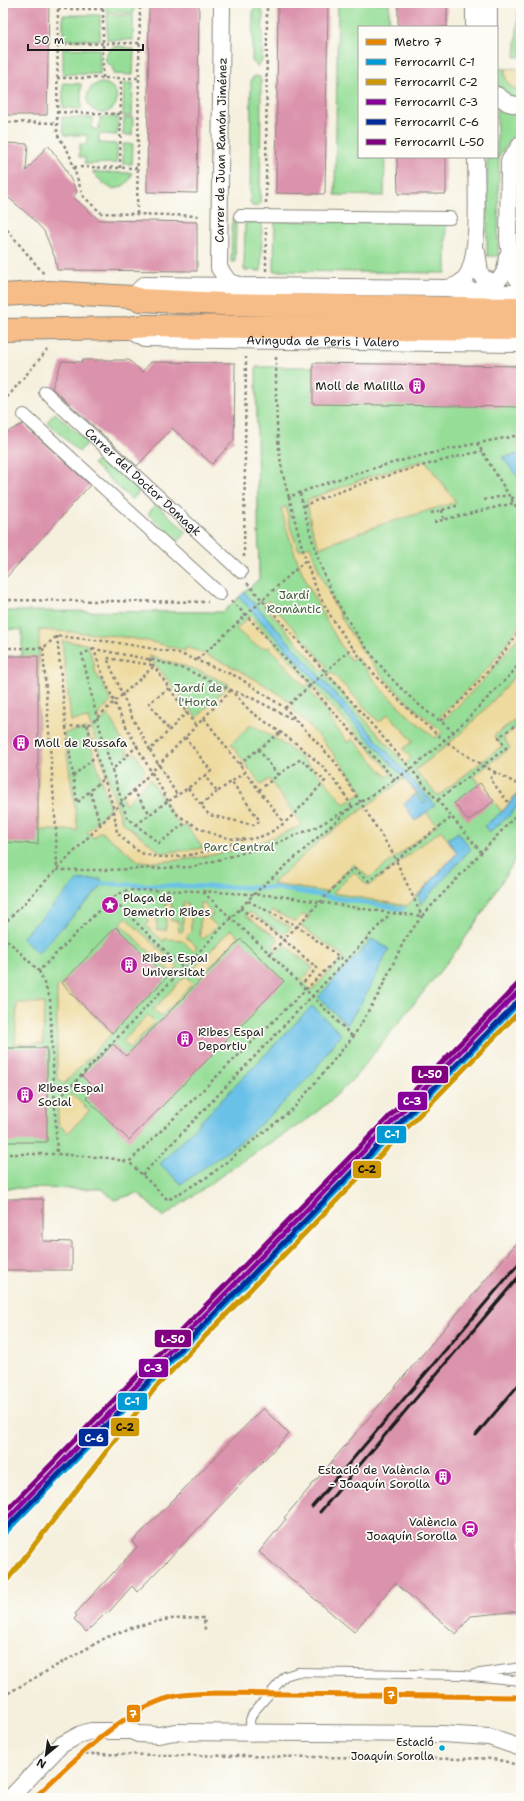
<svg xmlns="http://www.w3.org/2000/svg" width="524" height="1801" viewBox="0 0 524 1801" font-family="'Shantell Sans',sans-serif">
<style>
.green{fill:#96de98;stroke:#597d5a}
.sand{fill:#eeda9e;stroke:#857b5d;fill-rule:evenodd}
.water{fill:#6bc1e8;stroke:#446e82}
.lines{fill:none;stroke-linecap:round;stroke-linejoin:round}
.stream{stroke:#6bc1e8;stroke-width:4.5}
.building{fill:#db92ac}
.service-casing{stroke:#88867d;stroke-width:10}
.pedestrian-casing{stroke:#88867d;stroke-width:14}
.minor-casing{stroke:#88867d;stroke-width:18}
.primary-casing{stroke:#88867d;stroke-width:24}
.path{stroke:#88867d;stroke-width:2.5;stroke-dasharray:3 3;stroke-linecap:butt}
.service{stroke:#fff;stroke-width:8}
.pedestrian{stroke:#fff;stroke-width:12}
.minor{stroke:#fff;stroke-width:16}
.primary{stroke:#f7bd88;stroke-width:22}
.rail{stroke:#1c1c1c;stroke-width:3}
.rail-1-casing{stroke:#fdfcf7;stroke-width:8}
.rail-2-casing{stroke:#fdfcf7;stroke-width:8}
.rail-3-casing{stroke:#fdfcf7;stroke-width:8}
.rail-4-casing{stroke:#fdfcf7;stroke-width:8}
.rail-5-casing{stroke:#fdfcf7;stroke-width:8}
.rail-1{stroke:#009ad5;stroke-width:5}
.rail-2{stroke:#ce9806;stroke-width:5}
.rail-3{stroke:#870099;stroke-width:5}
.rail-4{stroke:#002d9a;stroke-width:5}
.rail-5{stroke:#800080;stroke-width:5}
.metro-1-casing{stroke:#fdfcf7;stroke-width:8}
.metro-1{stroke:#e78601;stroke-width:5}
.bus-dot{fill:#00a9ce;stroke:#fdfcf7;stroke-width:1.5}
.labels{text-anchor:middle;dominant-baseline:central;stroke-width:3.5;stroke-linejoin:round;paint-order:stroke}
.bus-label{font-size:11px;fill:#1c1c1c;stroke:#fdfcf7;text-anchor:end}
.street-label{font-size:12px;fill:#1c1c1c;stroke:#fdfcf7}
.poi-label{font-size:12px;fill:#1c1c1c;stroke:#fdfcf7;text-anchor:start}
.park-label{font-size:12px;fill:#476047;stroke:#fdfcf7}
.line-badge{stroke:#fdfcf7;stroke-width:1.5}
.badge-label{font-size:11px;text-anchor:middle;font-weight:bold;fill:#fff}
.pale-badge-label{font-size:11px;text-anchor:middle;font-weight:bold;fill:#111}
</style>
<rect width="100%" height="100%" fill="#fdfcf7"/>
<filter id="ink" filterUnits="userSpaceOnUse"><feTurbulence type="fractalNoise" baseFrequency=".025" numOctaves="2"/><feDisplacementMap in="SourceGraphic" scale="8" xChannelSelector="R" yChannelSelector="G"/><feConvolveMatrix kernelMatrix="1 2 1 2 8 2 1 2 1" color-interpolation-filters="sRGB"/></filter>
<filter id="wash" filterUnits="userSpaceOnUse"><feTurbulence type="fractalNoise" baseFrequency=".012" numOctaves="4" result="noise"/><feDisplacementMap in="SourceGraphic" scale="16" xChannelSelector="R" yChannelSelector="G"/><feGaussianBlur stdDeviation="0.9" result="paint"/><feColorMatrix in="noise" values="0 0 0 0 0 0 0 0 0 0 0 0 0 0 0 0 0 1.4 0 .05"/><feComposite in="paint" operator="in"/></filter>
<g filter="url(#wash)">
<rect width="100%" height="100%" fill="#f5f0de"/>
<g class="green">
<path d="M106,3H134V13L106,12Z"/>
<path d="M338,3H389V27H359V157H385L384,196L335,195Z"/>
<path d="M519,3H521V57H515Z"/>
<path d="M258,6L263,12L262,61L260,64L257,66L252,61L253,12L254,8Z"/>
<rect x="63" y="15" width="37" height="25"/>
<rect x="107" y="15" width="26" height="25"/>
<path d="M118,46L134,49L133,75L113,74V68L106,62L105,58L109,49Z"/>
<path d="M63,48L100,49V74H63Z"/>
<path d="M497,68L505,69V77L515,89L521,90V100C514,99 503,94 499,88C495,83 497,74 497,68Z"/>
<path d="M256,76L260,77L261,82L260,203L258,206H252L250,202L251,81L253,77Z"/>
<path d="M63,83L81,84V109L63,108Z"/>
<path d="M124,83H133L132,116H123Z"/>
<circle cx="102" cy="98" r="15"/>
<path d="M497,102L521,112V125L499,156L498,256H487V157H497Z"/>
<path d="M62,117L93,118L92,129H99L100,117H118L117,135L99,134V143L117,144V163L85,164V157H79L80,144H87V135H65L63,130Z"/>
<path d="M124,118H133L132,135H123Z"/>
<path d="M123,144H133L132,164H123Z"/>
<path d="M92,172L132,173C130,183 122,188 112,189L103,183Z"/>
<path d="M275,221L446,222V273L274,271Z"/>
<path d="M232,222H236L235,262H231Z"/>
<path d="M245,222H262L261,271L244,270Z"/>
<path d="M521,366V850L485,909L457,950L354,1078L330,1101L308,1119L241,1162L163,1217L138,1193L114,1200L102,1189L3,1188V656H22V630L8,629L6,643H3V611L223,612L259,579L256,367Z"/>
<path d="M55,413L88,442L79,452L47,422Z"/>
<path d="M102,455L141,490L132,500L93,464Z"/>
<path d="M156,504L187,532L178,542L148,514Z"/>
</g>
<g class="sand">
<path d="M514,68L521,70V90C508,89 505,80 505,69Z"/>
<path d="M425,460L456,502L374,527L319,548L311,525L307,500L372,476Z"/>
<path d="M286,507L291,530L299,550L310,546C337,626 377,681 443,732L435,738L409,716L383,691L356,657L351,660C343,651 337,638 330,627C307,587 292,553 281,508Z"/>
<path d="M268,600L327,666L322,671L263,604Z"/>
<path d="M250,616L310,682L305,687L269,647C258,651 244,636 236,629Z"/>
<path d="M521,623V634L513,644L488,675L444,720L440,716L490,666Z"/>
<path d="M39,630C90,633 135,635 185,651L187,647C224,661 263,681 294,705L291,708C320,736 341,761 363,793L344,804C318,770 289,744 251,724L231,744L261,785L269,779L302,825C252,849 196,862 140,862L100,831L94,838L87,832L110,808L86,729L64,733L78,830H38ZM62,641L87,644L95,666L93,667L99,679H101L111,702L98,714L100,722L108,714L130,756L135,752L145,771L122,795L125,805L150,779L181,828L186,825L203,848L162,853L122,822L88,718L71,721ZM149,656L194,669L229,684L197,718Z"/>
<path d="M521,668V716L494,736L502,746L438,796L415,770C455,742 491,706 521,668Z"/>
<path d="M331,672L379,722L388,714L413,741L403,749L411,758L405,764L326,676Z"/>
<path d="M314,687L392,773L387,777L353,739L348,743L328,717L330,715L310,691Z"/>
<path d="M521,724V789L502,812L474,776L510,748L503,737Z"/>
<path d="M404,779L417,793L404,804L415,821L426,812L437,825L369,878L353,864L326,892L272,884L324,837Z"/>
<path d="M441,830L457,853L407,906L333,893L354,872L368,886Z"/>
<path d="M166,903H172L171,921H178L179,932L183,931V903H188V913H191V932L186,937L197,947L193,951L182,940L164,939V942L146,926L148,923V910H157V930H166Z"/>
<path d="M200,903H205V906L213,914L208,918L217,926L203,939L200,936Z"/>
<path d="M272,910L295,922L302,915L310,916L301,926L344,957L312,990L302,980L313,968L284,944L278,951L273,946L279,939L245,915L250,912L284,935L291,927L269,916Z"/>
<path d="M126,918L178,967L172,973L120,924Z"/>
<path d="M231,929L239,937L199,978L192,970Z"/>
<path d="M185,976L193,983L161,1017L153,1010Z"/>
<path d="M61,984L112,1033L64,1084L57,1077V988Z"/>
<path d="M17,1003H44L43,1044H15Z"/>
<path d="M148,1015L155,1022L130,1048L123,1041Z"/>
<path d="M72,1094L89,1111L68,1133L58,1124V1108Z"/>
</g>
<g class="water">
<path d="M521,454V481L502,457Z"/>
<path d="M244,592L435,805L415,821L404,804L416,794L424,804L426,802L239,597Z"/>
<path d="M521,789V802L508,817L489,832L484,826L503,811Z"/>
<path d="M458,832L471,849L421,904L418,896L457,853L448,839Z"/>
<path d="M101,879V887L38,953L22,938L78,880Z"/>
<path d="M372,939L389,949L370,988L347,1025L318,997Z"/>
<path d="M312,1006L341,1034L311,1075L275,1111L239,1143L181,1184L160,1164Z"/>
</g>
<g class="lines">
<path class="stream" d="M100,884L276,888L403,909"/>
</g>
<g id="blocks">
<g class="building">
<path d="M3,3H49L47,115H3Z"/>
<path d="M149,3H199L197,193L147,192Z"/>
<path d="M278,3H328L325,194L276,193Z"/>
<rect x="398" y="3" width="49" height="24"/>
<path d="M3,143L28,144L26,171L48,145L65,168L77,192L73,197L99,220L197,222V271L57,270L55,258L44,231L30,216L3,193Z"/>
<path d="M397,157H446V194H398Z"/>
<path d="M82,360H129L142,372L151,362L235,363L234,440L212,464L172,428L137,466L52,388L62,361L82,362Z"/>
<path d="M313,363L521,366V407L313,404Z"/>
<path d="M23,424L90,485L3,581V434Z"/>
<path d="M3,656H38V844L3,842Z"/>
<path d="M480,783L494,801L468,821L454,803Z"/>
<path d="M116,927L167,977L112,1033L74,996L62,983Z"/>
<path d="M241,939L284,981L129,1140L86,1098L95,1089L82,1076L113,1044L126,1056Z"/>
<path d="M4,1048H47V1142H3Z"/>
<path d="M3,1199H43V1241L72,1242V1270H3Z"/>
<path d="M521,1238V1611L471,1616L456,1634L395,1583L354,1632L259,1552L286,1519L284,1518Z"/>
<path d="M263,1408L289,1434L137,1592L132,1586L108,1613L107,1612L86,1632L74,1619L77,1616L75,1614L137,1547L132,1542Z"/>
</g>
</g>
</g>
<g filter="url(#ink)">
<use href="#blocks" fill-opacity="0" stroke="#88867d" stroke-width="1"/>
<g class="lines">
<g class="service-casing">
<g id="service">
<path d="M474,1674L521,1667"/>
<path d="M251,1733L250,1720L253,1713L285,1676L298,1672L463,1675L521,1681"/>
</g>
</g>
<g class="pedestrian-casing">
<g id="pedestrian">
<path d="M240,216L450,218"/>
<path id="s1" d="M45,392L241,572"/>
<path d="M24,415L220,594"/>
</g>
</g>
<g class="minor-casing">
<g id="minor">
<path d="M222,3L219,268L229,282L240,285"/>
<path d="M474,27V3"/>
<path d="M489,27V3"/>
<path d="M497,95L508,103L521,106"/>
<path d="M521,144L509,161L508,240L512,271L521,284"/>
<path d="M477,252L480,272L483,278L494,282C505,278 506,267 507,257"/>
<path d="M447,288C455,286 461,284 466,277C481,256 476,185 476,157"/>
<path d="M132,297L144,285L447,288L494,293H521"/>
<path id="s2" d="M127,328L145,339L521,344"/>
<path d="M10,1798L61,1745L81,1734L91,1731H131L138,1734L159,1735L175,1732L442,1734L489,1737L521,1748"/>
</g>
</g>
<g class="primary-casing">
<g id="primary">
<path d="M3,295L50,292L132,297L140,300L223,304L521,309"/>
<path d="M3,330L127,328L145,326L521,329"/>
</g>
</g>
<g class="path">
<path d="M58,3L57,134L69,153L83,196L101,213L200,216"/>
<path d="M58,9H103"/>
<path d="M58,44L139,43"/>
<path d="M57,78H139"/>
<path d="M103,78V3"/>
<path d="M57,112L120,114"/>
<path d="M3,122L57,123"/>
<path d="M74,167L137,168"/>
<path d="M120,168L121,78"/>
<path d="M266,203L267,3"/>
<path d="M137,214L140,3"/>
<path d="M3,225L44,274"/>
<path d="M266,271V228"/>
<path d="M276,357C276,402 275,455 289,497"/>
<path d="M3,402L49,348"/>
<path d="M521,435C443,449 364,467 289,497C297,528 304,560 317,590C340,642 398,704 443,739C467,758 495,772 521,786"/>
<path d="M477,443L521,515"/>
<path d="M300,493C308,527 317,562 333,594C358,642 395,690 440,721"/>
<path d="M511,498L521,497"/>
<path d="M484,500L508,495"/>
<path d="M303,506C360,482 421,465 482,451"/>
<path d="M442,510L444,520"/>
<path d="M431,513L460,505"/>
<path d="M434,522L514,503"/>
<path d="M244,557L246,357"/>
<path d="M247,583L411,769L482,853"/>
<path d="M3,600L208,602"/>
<path d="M231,601L246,615L395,780"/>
<path d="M57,636L66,727L90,724L153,667"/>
<path d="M3,648H43L57,636L113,642L178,653L238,677L285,708L335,762L392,852L422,916L404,941L378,995L353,1037L294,1108L209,1176L168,1200L129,1162L339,957"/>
<path d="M43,648L56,830L57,870H106L192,867L272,845L316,827L361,802L411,769L454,732L512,673L521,661"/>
<path d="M94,649L82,654L97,718L112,770"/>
<path d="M149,659L196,726"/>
<path d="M197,660L306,560"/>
<path d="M152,665L107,658L132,717L150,750L187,712"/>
<path d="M169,688L149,703L169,730"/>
<path d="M285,708L353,647"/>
<path d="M204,718L284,823"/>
<path d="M87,725L114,810L117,833C123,838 137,852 144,854C177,863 211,850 242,840"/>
<path d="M66,727L77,803L90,791"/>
<path d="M454,732L440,721C470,693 497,663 521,629"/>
<path d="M185,737L211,771L205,776L217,792L245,772"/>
<path d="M138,745L112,770L127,818L159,843L188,821"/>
<path d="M258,749L278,775L259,790"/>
<path d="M150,750L177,795"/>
<path d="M239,764L281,732"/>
<path d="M496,772L490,779L508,802"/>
<path d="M278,775L301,759L325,781C307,799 290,823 267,834C242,846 211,836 189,822C186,820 180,817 177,814C169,806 164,792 158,783C133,741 108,696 94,649L153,660L187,670L231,690L248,696L298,722"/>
<path d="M73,776L97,755"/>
<path d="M188,788L209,815L254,825L260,821L232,782"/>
<path d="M133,790L150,814"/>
<path d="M438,800L506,748L499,737L521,721"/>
<path d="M169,801L205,776"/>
<path d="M201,805L217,792"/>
<path d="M100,824L90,791L104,778"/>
<path d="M136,825L169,800"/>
<path d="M203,892L270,954L353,1037"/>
<path d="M111,898L183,968"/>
<path d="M248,901L297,926L345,961"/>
<path d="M240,908L284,940L317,968L301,985"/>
<path d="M3,925L231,690"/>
<path d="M3,936L39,971L111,898L127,890L200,891L280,896L391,913L422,916L521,810"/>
<path d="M270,954L353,868L369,881L452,817"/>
<path d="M39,971L50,998L57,1154L109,1158L129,1162"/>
<path d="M55,1103L254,894L352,807L342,790L323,767L297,744L250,711L231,690"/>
<path d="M3,1154H57"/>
<path d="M142,1175L390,914"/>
<path d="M3,1696L107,1637L134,1627L169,1619L204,1618L205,1630"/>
<path d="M65,1766L78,1756L91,1754L465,1759C484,1757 503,1759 521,1767"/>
</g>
<use href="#service" class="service"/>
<use href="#pedestrian" class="pedestrian"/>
<use href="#minor" class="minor"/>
<use href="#primary" class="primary"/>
<g class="rail">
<path d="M151,1383L197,1323L274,1231"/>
<path d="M476,1435L521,1382"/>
<path d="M312,1507L521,1261"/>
<path d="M320,1512L521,1274"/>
</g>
<g class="rail-1-casing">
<path id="rail-1" d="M3,1535L521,1001"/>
</g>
<g class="rail-2-casing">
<path id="rail-2" d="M8,1579L156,1387L521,1010"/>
</g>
<g class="rail-3-casing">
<path id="rail-3" d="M3,1523L521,989"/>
</g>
<g class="rail-4-casing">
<path id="rail-4" d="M7,1527L521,998"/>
</g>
<g class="rail-5-casing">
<path id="rail-5" d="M3,1514L517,985"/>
</g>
<use href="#rail-1" class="rail-1"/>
<use href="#rail-2" class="rail-2"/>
<use href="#rail-3" class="rail-3"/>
<use href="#rail-4" class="rail-4"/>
<use href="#rail-5" class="rail-5"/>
<g class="metro-1-casing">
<path id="metro-1" d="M34,1798C72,1763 121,1710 172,1697C186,1693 201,1694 215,1693L521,1697"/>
</g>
<use href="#metro-1" class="metro-1"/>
</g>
</g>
<defs>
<g id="building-disc" transform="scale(0.9)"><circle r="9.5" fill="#b5179e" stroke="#fdfcf7"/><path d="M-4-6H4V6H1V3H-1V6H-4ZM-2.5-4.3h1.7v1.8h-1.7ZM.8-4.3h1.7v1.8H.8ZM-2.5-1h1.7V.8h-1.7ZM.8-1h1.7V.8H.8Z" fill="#fff"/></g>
<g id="sight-disc" transform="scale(0.9)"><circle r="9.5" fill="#b5179e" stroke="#fdfcf7"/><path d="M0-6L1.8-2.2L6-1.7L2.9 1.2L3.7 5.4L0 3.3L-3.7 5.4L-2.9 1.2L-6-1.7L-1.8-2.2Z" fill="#fff"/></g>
<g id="station-disc" transform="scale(0.9)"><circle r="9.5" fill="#b5179e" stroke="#fdfcf7"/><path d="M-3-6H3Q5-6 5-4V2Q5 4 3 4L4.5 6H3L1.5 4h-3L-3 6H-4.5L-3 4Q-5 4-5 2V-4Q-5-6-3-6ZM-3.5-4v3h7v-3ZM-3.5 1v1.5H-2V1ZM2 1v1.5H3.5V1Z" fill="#fff"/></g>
</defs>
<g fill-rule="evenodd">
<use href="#building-disc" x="417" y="386"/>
<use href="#building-disc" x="21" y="743"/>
<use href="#sight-disc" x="110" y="905"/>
<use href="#building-disc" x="129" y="965"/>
<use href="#building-disc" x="185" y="1039"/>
<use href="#building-disc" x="25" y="1095"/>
<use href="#building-disc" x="443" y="1477"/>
<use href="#station-disc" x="470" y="1529"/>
</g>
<circle class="bus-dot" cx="442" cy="1748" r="3.5"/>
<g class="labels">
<g class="bus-label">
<text x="434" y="1742">Estació<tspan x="434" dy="14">Joaquín Sorolla</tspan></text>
</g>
<g class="street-label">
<text transform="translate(221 150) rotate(-89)">Carrer de Juan Ramón Jiménez</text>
<text stroke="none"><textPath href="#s2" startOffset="199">Avinguda de Peris i Valero</textPath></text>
<text stroke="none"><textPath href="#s1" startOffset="133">Carrer del Doctor Domagk</textPath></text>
</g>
<g class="poi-label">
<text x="404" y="386" text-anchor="end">Moll de Malilla</text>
<text x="34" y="743">Moll de Russafa</text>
<text x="123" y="898">Plaça de<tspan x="123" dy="14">Demetrio Ribes</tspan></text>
<text x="142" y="958">Ribes Espai<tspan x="142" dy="14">Universitat</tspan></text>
<text x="198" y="1032">Ribes Espai<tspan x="198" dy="14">Deportiu</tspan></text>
<text x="38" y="1088">Ribes Espai<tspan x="38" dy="14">Social</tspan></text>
<text x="430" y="1470" text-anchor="end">Estació de València<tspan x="430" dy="14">- Joaquín Sorolla</tspan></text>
<text x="457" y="1522" text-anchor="end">València<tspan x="457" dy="14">Joaquín Sorolla</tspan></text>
</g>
<g class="park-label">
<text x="294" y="595">Jardí<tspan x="294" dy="14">Romàntic</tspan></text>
<text x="198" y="688">Jardí de<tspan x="198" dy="14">l'Horta</tspan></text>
<text x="239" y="847">Parc Central</text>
</g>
</g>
<g class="line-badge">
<rect x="411" y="1065" width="38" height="19" rx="4" fill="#800080"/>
<rect x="397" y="1091" width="31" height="20" rx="4" fill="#870099"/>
<rect x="376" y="1125" width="31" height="19" rx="4" fill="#009ad5"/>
<rect x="352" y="1160" width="30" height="19" rx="4" fill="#ce9806"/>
<rect x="154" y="1329" width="38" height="19" rx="4" fill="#800080"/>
<rect x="138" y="1358" width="31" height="20" rx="4" fill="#870099"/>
<rect x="117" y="1392" width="31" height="19" rx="4" fill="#009ad5"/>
<rect x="110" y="1417" width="30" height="20" rx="4" fill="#ce9806"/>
<rect x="78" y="1428" width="31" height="19" rx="4" fill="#002d9a"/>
<rect x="383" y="1686" width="15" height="19" rx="4" fill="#e78601"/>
<rect x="126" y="1704" width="15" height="19" rx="4" fill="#e78601"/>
</g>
<g class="badge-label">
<text x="430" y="1078">L-50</text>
<text x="412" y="1105">C-3</text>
<text x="392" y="1138">C-1</text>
<text x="173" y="1343">L-50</text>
<text x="153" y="1372">C-3</text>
<text x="132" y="1405">C-1</text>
<text x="94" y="1442">C-6</text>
<text x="391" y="1699">7</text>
<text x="133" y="1718">7</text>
</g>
<g class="pale-badge-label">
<text x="367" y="1173">C-2</text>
<text x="125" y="1431">C-2</text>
</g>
<rect width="524" height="1801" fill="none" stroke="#fdfcf7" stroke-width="16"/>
<rect x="358" y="26" width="140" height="132" fill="#fdfcf7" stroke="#a3a29f"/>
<rect x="366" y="39" width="20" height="6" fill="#e78601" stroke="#a3a29f"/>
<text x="394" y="46" font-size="12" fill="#1c1c1c">Metro 7</text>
<rect x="366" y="59" width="20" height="6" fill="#009ad5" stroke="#a3a29f"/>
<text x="394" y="66" font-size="12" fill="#1c1c1c">Ferrocarril C-1</text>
<rect x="366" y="79" width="20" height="6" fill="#ce9806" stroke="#a3a29f"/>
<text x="394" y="86" font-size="12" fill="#1c1c1c">Ferrocarril C-2</text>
<rect x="366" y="99" width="20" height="6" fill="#870099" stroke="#a3a29f"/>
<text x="394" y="106" font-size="12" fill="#1c1c1c">Ferrocarril C-3</text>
<rect x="366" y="119" width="20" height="6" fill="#002d9a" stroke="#a3a29f"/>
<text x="394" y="126" font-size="12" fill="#1c1c1c">Ferrocarril C-6</text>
<rect x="366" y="139" width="20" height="6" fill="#800080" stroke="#a3a29f"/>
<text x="394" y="146" font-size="12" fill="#1c1c1c">Ferrocarril L-50</text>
<g transform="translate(46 1755) rotate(209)" stroke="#fdfcf7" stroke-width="3" paint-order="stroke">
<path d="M0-3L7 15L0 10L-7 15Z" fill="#1c1c1c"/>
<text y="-6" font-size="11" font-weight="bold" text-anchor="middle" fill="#1c1c1c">N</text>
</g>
<path d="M28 44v6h115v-6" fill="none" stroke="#1c1c1c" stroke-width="2"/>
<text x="34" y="44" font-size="12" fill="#1c1c1c" stroke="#fdfcf7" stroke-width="3" paint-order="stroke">50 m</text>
</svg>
